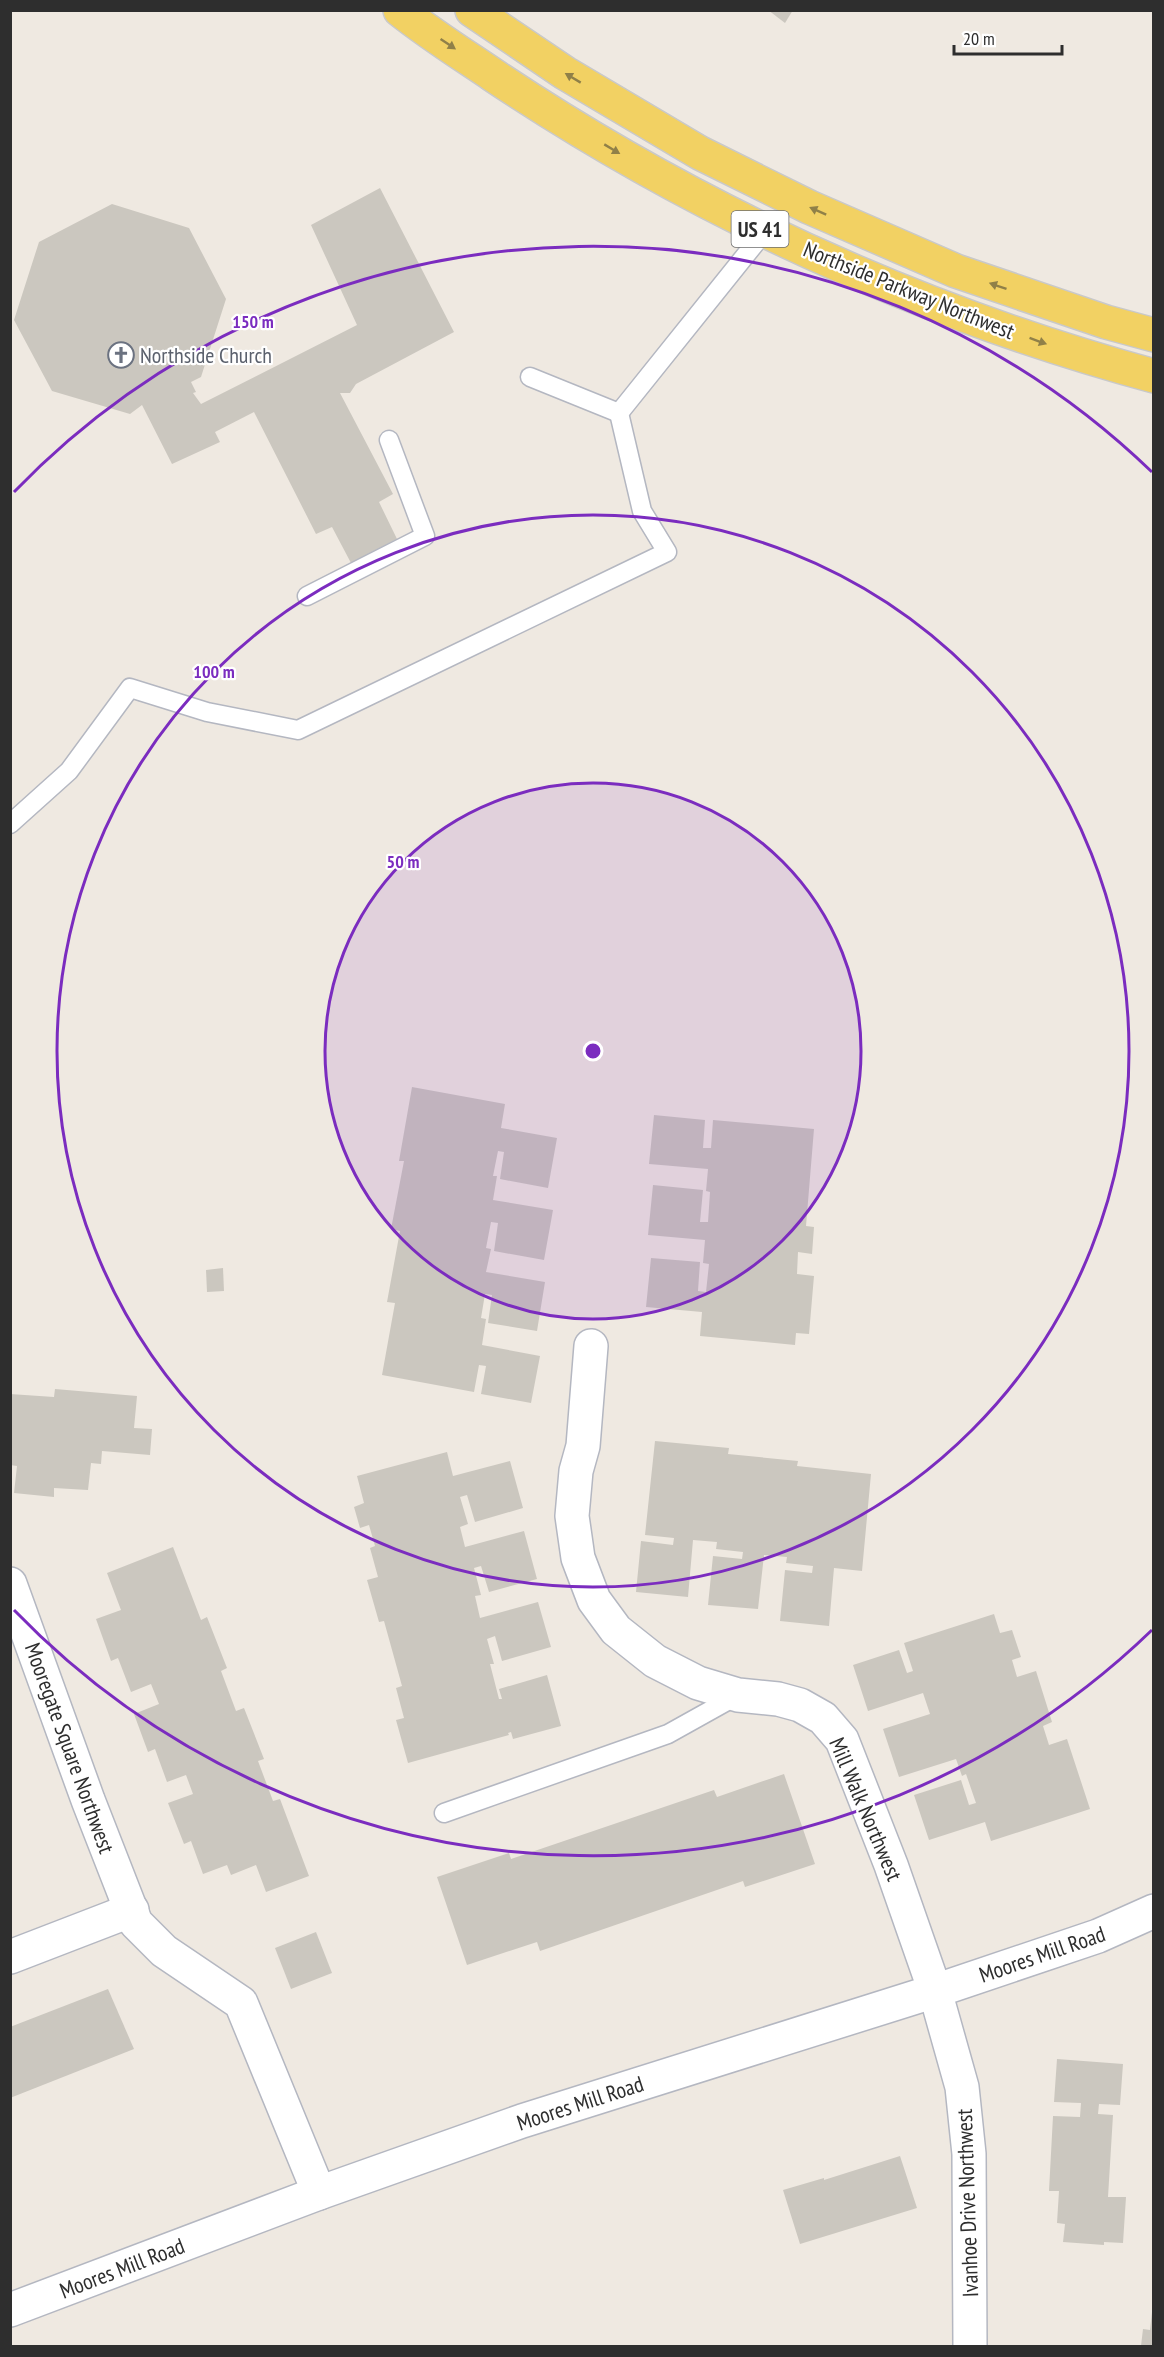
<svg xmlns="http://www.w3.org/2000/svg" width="1164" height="2357" viewBox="0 0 1164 2357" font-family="'PT Sans Narrow',sans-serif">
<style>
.building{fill:#cbc7bf}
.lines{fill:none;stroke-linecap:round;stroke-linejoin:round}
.lane-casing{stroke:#b4b7c1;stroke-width:21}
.street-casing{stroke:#b4b7c1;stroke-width:36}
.secondary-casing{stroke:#b4b7c1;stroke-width:36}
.primary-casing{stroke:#c9c9c9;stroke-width:36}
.lane{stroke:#fff;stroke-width:18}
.street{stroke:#fff;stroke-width:33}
.secondary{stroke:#fff;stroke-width:33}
.primary{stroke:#f2d163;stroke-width:33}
.oneway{fill:#908048}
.ring{fill:none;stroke:#7b2cbf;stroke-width:3}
.labels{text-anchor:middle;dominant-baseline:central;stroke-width:4.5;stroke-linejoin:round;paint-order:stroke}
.shield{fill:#fff;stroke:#6d6d6d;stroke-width:1.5}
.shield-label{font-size:21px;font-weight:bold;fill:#2e2e2e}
.street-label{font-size:22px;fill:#2e2e2e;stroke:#fff}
.worship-label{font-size:22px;fill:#5b616d;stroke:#fff;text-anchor:start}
.centre{fill:#7b2cbf;stroke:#fff;stroke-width:3}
.ring-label{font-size:18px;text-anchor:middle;font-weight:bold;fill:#7b2cbf;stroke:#fff;stroke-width:4.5;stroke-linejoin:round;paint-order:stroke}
</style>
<rect width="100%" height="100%" fill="#efe9e1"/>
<g class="building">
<path d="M768,10H793L785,23Z"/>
<path d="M380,188L454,332L356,384L350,393H340L393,494L379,502L397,539L351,563L332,527L316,534L254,412L215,432L220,442L172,464L142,405L130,414L52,391L14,320L39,242L112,204L189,228L226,299L201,377L191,382L196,392L193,393L201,404L357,325L311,225Z"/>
<path d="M412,1087L505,1104L501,1128L557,1138L548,1188L500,1179L504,1152L498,1151L493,1176H497L493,1200L553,1210L544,1260L494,1251L498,1223L491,1222L486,1248L491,1249L486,1272L545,1282L537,1331L488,1323L492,1295L485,1294L481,1318L486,1319L482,1345L540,1356L531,1403L481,1394L486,1366L479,1365L474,1392L382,1375L395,1303L387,1302L400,1231L391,1229L404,1161H399Z"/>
<path d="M654,1115L705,1120L703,1148H711L713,1120L814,1129L806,1226L814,1227L812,1254L798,1252L797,1274L814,1276L809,1334L796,1333L795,1345L700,1336L702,1312L646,1307L651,1258L700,1262L698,1291L706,1292L709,1264L703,1263L705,1240L648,1235L653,1185L703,1190L700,1222H708L710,1192L706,1191L708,1169L649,1164Z"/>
<path d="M223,1268L224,1291L207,1292L206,1270Z"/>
<path d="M55,1389L137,1396L134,1428L152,1429L150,1455L102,1451L101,1464L91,1463L88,1490L54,1488V1497L14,1493L17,1466L10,1465V1394L54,1397Z"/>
<path d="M655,1441L729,1448L728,1454L798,1461L797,1466L871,1474L862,1571L834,1568L829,1626L780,1621L785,1570L812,1573L813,1566L786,1563L787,1557L764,1555L758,1609L708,1605L713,1556L742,1559L743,1552L716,1549L717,1542L693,1540L688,1597L636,1592L641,1541L673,1545L674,1538L645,1535Z"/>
<path d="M447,1452L453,1476L510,1461L523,1508L475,1522L467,1495L460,1497L468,1524L460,1527L465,1547L524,1531L537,1579L489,1592L481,1566L474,1568L481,1595L475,1596L480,1618L538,1602L551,1647L502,1661L495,1636L487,1639L494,1664H490L499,1699H502L499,1689L547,1675L561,1726L513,1739L511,1732L508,1733L509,1735L408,1763L396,1720L404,1718L396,1688L402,1686L384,1621L379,1622L367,1580L378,1577L370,1548L375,1546L369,1525L360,1528L354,1507L364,1503L357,1476Z"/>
<path d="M173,1547L201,1620L207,1617L227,1668L221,1671L236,1711L244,1708L264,1759L258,1761L273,1801L280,1799L309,1876L266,1892L256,1865L231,1875L227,1865L203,1874L191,1841L184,1844L168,1803L193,1794L186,1775L167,1782L155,1749L148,1752L134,1714L159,1704L151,1684L131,1692L118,1658L111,1661L96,1619L121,1610L107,1573Z"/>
<path d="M994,1614L1000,1633L1012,1630L1021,1657L1012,1660L1017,1677L1036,1671L1052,1722L1043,1726L1049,1745L1067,1739L1090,1809L991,1841L985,1822L929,1840L914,1795L961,1780L969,1805L976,1803L966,1774L962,1776L956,1759L899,1777L883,1729L930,1714L923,1693L868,1711L853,1665L899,1650L907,1673L913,1671L904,1643Z"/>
<path d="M784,1774L815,1864L745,1887L743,1881L540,1951L537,1942L467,1965L437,1877L509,1853L511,1859L714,1790L717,1797Z"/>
<path d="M316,1932L332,1973L291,1989L275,1948Z"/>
<path d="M108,1989L134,2049L10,2098V2027Z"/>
<path d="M1057,2059L1123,2064L1120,2105L1099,2104L1098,2114L1113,2115L1108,2197H1126L1123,2243L1104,2242V2245L1063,2242L1065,2224L1057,2223L1059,2191H1049L1053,2116L1080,2117L1081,2103L1054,2102Z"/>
<path d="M900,2156L917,2208L800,2244L783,2190L824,2178V2180Z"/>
<path d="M1152,2312L1154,2346H1141L1143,2329L1150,2330Z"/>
</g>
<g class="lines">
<g class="lane-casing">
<g id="lane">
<path d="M530,377L619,413"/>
<path d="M619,413L765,231"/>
<path d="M307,596L425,536L389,440"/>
<path d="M10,824L69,771L130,688L207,712L298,730L667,552L642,511L619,413"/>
<path d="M444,1813L668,1734L738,1695"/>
</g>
</g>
<g class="street-casing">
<g id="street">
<path d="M591,1346L583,1446L576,1471L572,1516L578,1558L594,1600L616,1630L655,1661L698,1683L738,1695L778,1699L800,1705L823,1718L842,1740L891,1865L935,1991L962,2087L969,2154L970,2346"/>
<path d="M10,1584L88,1800L136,1923L164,1951L241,2003L319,2193"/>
<path d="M10,1957L132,1910"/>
</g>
</g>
<g class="secondary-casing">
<path id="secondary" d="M10,2310L319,2193L522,2121L935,1991L1098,1936L1154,1911"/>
</g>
<g class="primary-casing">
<g id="primary">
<path d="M400,10C430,34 462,54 493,75C695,210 919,312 1154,376"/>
<path d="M472,10L565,73L700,153L809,207L956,271L1106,322L1154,335"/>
</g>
</g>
<use href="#lane" class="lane"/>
<use href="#street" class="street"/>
<use href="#secondary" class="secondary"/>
<use href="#primary" class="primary"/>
</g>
<defs><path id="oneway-solid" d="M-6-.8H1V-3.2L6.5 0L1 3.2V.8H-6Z" transform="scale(1.5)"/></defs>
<g class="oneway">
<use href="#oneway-solid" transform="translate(448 44) rotate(34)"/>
<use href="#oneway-solid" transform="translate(573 78) rotate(-149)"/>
<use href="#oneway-solid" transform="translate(612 149) rotate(31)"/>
<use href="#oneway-solid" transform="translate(818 211) rotate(-156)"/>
<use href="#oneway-solid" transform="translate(998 286) rotate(-161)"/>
<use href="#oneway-solid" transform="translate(1038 341) rotate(20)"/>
</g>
<circle cx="593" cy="1051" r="268" fill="#7b2cbf" fill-opacity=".12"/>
<g class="ring">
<circle cx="593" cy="1051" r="268"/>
<circle cx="593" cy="1051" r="536"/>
<path d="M1152 1630A805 805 0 0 1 14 1610M14 492A805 805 0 0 1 1152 472"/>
</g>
<defs>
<g id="church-ring" transform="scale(1.35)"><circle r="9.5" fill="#fff" stroke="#6b7280" stroke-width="1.5"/><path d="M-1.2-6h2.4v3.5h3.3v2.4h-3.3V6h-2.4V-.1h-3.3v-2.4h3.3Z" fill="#6b7280"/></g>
</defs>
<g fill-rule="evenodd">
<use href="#church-ring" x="121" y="355"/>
</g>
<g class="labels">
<rect class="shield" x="731.5" y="211" width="57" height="36" rx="4.5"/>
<g class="shield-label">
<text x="760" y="229">US 41</text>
</g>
<g class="street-label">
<text transform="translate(909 290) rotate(22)">Northside Parkway Northwest</text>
<text transform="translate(70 1748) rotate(70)">Mooregate Square Northwest</text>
<text transform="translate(866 1809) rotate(67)">Mill Walk Northwest</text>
<text transform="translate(1042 1954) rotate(-19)">Moores Mill Road</text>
<text transform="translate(580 2103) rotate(-18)">Moores Mill Road</text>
<text transform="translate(967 2203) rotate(-92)">Ivanhoe Drive Northwest</text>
<text transform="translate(122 2268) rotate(-21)">Moores Mill Road</text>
</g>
<g class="worship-label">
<text x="140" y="355">Northside Church</text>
</g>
</g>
<circle cx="593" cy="1051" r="9" class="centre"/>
<g class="ring-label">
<text x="253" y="328">150 m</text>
<text x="214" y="678">100 m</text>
<text x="403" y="868">50 m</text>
</g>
<rect width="1164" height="2357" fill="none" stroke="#2e2e2e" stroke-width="24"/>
<path d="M954 45v9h108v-9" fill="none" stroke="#2e2e2e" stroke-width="3"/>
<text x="963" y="45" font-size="18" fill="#2e2e2e" stroke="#ffffff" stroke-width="4.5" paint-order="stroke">20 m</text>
</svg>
